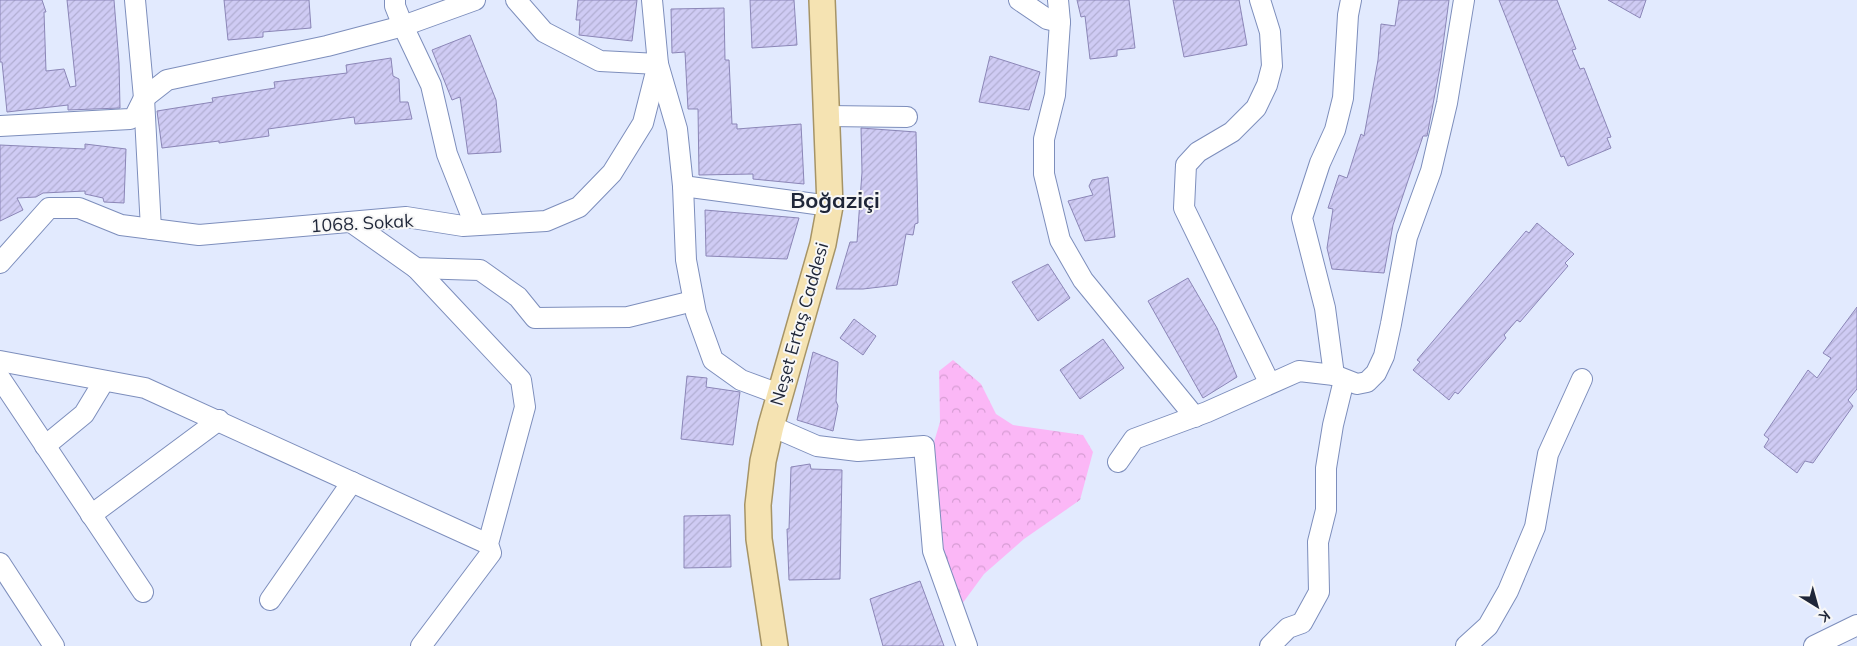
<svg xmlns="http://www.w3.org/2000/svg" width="1857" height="646" viewBox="0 0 1857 646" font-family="Mulish,sans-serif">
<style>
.park{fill:url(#park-crowns)}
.building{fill:url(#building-hatch);stroke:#8b86b7}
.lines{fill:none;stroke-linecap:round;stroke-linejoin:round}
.minor-casing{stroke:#7d8ebc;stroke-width:22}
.major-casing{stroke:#a69466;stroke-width:28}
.minor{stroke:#fff;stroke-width:20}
.major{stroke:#f5e3b2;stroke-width:25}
.labels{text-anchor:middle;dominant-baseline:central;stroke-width:4;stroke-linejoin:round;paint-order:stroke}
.street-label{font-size:18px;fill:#1f2638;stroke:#f7f7f7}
.district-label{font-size:22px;font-weight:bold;fill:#1f2638;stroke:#f7f7f7}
</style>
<defs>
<pattern id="park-crowns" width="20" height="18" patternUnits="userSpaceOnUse" patternTransform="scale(1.25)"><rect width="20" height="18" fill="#fbb7f6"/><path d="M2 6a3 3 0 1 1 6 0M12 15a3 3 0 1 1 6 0" fill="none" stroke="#d79dd4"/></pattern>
<pattern id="building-hatch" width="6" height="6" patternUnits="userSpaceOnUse" patternTransform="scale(1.25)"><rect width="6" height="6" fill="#cfcbf4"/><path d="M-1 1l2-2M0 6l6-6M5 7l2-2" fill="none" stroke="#b1aed2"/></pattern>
</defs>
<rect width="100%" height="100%" fill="#e2eafe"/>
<path class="park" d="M953,360L981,384L996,414L1013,425L1083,435L1093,452L1080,500L1024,539L984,574L962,604L941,558L931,452L940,422L939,371Z"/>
<g class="building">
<path d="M0,0H42L46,12H44L46,71L64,69L70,87L76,86L67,0H114L119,63L120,108L68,110V105L7,112L2,62H0Z"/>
<path d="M224,0H309L311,28L263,32V37L228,40Z"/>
<path d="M578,0H637L632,41L579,35L580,20H576Z"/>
<path d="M750,0H794L797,45L752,48Z"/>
<path d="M1077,0H1129L1135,48L1117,50V56L1090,59L1085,16L1081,17Z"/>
<path d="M1173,0H1239L1247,45L1184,57Z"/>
<path d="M1399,0H1449L1440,67L1427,136H1423L1393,225L1384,273L1332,269L1327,248L1333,209L1328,208L1339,175L1347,178L1361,134L1364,136L1378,60L1381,24L1395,26Z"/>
<path d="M1499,0H1557L1576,49L1572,50L1580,69L1584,68L1611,137L1607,138L1611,148L1568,166L1564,156L1561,157Z"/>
<path d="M1608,0H1646L1640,18Z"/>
<path d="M724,8L725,60H729L732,124H737V129L801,124L804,184L753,179V174L699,175L698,109H688L685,52L672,53L671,9Z"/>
<path d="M470,35L496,100L501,152L468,154L460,97L452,100L432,50Z"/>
<path d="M990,56L1040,72L1029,110L979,102Z"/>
<path d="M391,58L393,76L399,79L400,102H408L412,119L355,124L354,117L268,129L269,136L219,143V141L162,148L157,111L213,102L212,98L275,88L274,82L347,73L346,65Z"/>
<path d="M861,128L916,132L918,223L915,224L913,235L906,234L897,285L863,289H836L850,242H857L862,172Z"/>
<path d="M85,144L126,149L124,203L104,202L103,198L85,194V191L43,193L36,197L17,198L23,210L0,221V145L85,149Z"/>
<path d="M1108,177L1115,237L1085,241L1068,201L1093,195L1089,186L1092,180Z"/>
<path d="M705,210L799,218L787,259L706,256Z"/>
<path d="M1537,223L1574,254L1565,263L1568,266L1520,322L1517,320L1504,335L1506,338L1458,394L1455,392L1449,400L1413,370L1420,362L1417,360L1526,231L1529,233Z"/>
<path d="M1048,264L1070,298L1038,321L1012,282Z"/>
<path d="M1188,278L1217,328L1237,377L1203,398L1148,301Z"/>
<path d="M1857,307V389L1848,400L1853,406L1813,463L1805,461L1797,473L1764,447L1769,439L1764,435L1808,370L1817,378L1831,358L1823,353Z"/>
<path d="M854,319L876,336L863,355L840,338Z"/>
<path d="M1103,339L1124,368L1080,399L1060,370Z"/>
<path d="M813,352L838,362L836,401L838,406L833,431L797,420Z"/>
<path d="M687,376L707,378L706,387L740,392L733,445L681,439Z"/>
<path d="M810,464L811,469L842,470L840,579L789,580L787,529H789L791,467Z"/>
<path d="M730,515L731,567L684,568V516Z"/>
<path d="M920,581L944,646H883L870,599Z"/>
</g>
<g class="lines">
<g class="minor-casing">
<g id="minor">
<path d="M135,0L144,98L151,229"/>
<path d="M395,0V6L403,26L431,85L447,154L475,225"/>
<path d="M516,0L544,32L600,61L658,64L677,129L683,186L686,260L696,313L713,360L741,380L779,394"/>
<path d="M1019,0L1047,19L1060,22"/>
<path d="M1058,0L1060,22L1055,95L1044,139V174L1060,240L1083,280L1195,417"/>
<path d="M1260,0L1270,32L1272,66L1267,85L1256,108L1232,132L1198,152L1186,165L1184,208L1269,382"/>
<path d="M827,116L907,117"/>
<path d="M0,126L130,119L135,116L144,98L167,80L327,46L403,26L475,0"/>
<path d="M683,186L830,206"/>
<path d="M351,222L416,268L480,270L518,297L535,318L628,317L693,301"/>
<path d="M0,263L49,208H79L121,225L199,235L406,217L463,226L546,221L579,207L612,173L643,123L658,64L652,0"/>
<path d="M416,268L521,380L525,407L488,544L491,553L421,646"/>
<path d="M0,361L145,388L488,544"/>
<path d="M1334,375L1325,308L1302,218L1320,163L1335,130L1343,98L1348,15L1351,0"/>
<path d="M0,378L143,592"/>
<path d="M771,426L817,446L858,451L924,446L933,551L967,646"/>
<path d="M45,446L84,414L104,381"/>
<path d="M1118,462L1134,439L1207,412L1299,371L1334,375L1357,384L1367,382L1376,373L1384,356L1391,324L1407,237L1431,171L1447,103L1464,0"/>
<path d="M91,515L219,420"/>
<path d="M0,563L54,646"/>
<path d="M270,600L352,482"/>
<path d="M1270,646L1288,628L1302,623L1319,592L1318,542L1326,510V468L1333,425L1344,380"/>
<path d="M1466,646L1488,626L1508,591L1535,527L1548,454L1582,379"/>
<path d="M1814,646L1857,625"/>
</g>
</g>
<g class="major-casing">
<path id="major" d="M775,646L759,539L758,505L763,461L771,426L823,244L830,206L822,0"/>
</g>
<use href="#minor" class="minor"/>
<use href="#major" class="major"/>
</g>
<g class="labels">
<g class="street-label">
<text transform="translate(362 223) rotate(-3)">1068. Sokak</text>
<text transform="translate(799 324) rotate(-74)">Neşet Ertaş Caddesi</text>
</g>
<g class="district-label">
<text x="835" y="200">Boğaziçi</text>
</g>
</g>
<g transform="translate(1817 606) rotate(143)" stroke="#f7f7f7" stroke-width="4" paint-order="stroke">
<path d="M0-4L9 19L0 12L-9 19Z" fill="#1f2638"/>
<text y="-8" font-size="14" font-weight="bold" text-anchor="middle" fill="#1f2638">K</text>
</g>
</svg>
